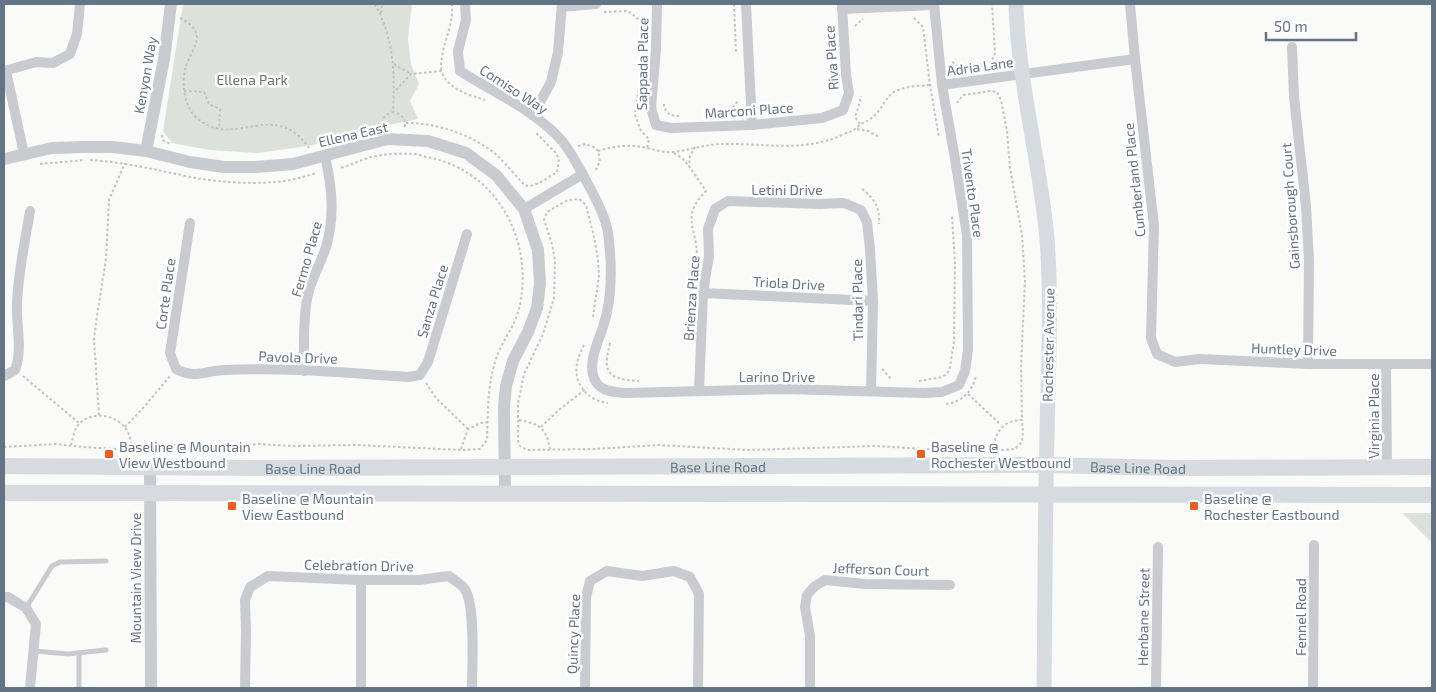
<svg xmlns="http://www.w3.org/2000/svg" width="1436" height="692" viewBox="0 0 1436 692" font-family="'Exo 2',sans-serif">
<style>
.green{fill:#dbe2d9}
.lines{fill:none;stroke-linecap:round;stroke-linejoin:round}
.path{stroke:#bfc2c5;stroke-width:2;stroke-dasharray:2.5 2.5;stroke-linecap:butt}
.service{stroke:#c8ccd0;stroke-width:5}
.minor{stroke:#c8ccd0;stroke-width:10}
.tertiary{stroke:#c8ccd0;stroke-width:12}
.secondary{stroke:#d6dbdf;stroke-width:15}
.primary{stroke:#d6dbdf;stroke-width:16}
.poi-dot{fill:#ef5d23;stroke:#fff;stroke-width:2}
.labels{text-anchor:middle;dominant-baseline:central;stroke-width:5;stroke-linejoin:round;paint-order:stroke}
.street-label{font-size:14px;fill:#637485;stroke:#fff}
.park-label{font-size:14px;fill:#667b62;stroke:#fff}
.poi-label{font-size:14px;fill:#637485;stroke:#fff;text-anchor:start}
</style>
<rect width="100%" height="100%" fill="#fafaf8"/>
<g class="green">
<path d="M183,4H412L408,39L411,64L419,84L410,101L418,119L363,130L314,145L258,153L210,150L172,143L163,131Z"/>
<path d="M1402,513H1432V543Z"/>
</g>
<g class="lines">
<g class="path">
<path d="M375,4C394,39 395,73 393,112C401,114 406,118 405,126H402"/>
<path d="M734,4L736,52"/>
<path d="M604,12L628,11L642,22V66L635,115L641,131L649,139L647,148"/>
<path d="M381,13L382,4"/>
<path d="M180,18C211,34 191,48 185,69C182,85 184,105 195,116C232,153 273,96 309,148"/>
<path d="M914,18L923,27L930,85L939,138"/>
<path d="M855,26L863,19"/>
<path d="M952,62L960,68L991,63L995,53L992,4"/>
<path d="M394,64L411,74"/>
<path d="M441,70C440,47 454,27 452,4"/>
<path d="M396,90L411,74L441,71C449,90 467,94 485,100"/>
<path d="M184,91L204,92L209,104L220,109L219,129"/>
<path d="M957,103L963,95L991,91L997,92L1001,100L1007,131L1010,168L1022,235L1025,281L1021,365L1022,420C1004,420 996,431 993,448"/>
<path d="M664,104V108L670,115L679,116"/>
<path d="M726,115L739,100"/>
<path d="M406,123C438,123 474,135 499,157C504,162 522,183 525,185C534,189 550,176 557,172L559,159L555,152L535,132"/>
<path d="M860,124L855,117L859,105L861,96"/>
<path d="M381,128C383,118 384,115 393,112"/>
<path d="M857,129L868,131L879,137"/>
<path d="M355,134L370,130"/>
<path d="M162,135L163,140L170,144"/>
<path d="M578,146L586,144L596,148C601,156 601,165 594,171"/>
<path d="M695,147L690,156L689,166L706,191C680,217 697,227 697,257"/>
<path d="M598,151C614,146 630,144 647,148C656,150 664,153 673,152C690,150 706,144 723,144C763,143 806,153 844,134C851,131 856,130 860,124C883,117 882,96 898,90C907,86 920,86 930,85"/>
<path d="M674,153L682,158L689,166"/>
<path d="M90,160C126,162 160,171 196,178C224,183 263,185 291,180C300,178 309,175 317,173"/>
<path d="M40,164L85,160"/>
<path d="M862,189C875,199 880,208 879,224"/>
<path d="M593,317L599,276L598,260L595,241L586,205L579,199L568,200L547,212L544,220L552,244L555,261L554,298L543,334L524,374L518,404V441L520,446L527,450L595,449L658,445L748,450L876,446L940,450L976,445L1003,450L1015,449L1022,442L1023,432L1022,420"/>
<path d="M610,343C602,374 608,379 639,381"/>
<path d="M584,345C581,351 578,358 577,364C573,385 589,401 608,403"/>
<path d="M882,369L892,380"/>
<path d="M23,376L79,423"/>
<path d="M919,381L942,377L947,374L950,367L954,342L955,262L952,216"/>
<path d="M426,383L436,398L468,429"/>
<path d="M968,394L1001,425"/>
<path d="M946,404C962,402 973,391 976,375"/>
<path d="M99,415L94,340L96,322L106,259L109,200L125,163"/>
<path d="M519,420C539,424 546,427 550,449"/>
<path d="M125,427L144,407L170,376"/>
<path d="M541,427L560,409L587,388"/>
<path d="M71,445C73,438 74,428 80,423C95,409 122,416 129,435C131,439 131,443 132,447"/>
<path d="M4,447L56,444L83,447L116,449L161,444L214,448L259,444L291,446L357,445L461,450L480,449L487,440C488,410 487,380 499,351C508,332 518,321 521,299C531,237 496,172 431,158C425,157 419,154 413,154C399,153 385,154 371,157C360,160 350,166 339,168"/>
<path d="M461,449L468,429L481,423L488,422"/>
</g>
<g class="service">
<path d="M26,608L52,566L60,562L106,561"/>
<path d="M35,651L68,654L106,650"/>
<path d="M79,653V688"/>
</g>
<g class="minor">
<path d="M465,4L466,20L458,51L460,71C493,92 538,112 563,142C573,155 582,173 590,188C597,201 606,218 608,233C612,264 613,298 603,327C598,343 586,365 596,382C602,392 616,392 626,393L785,389L924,393L942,392L959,385L965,371L968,350L967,235L955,159L942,85L934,4"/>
<path d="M657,4L656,49L651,108L656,125L671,128L752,125L822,118L843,110L849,93L846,75L842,4"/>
<path d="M746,4L752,125"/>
<path d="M1130,4L1135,59L1154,226L1151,338L1157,354L1175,362L1199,359L1308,364H1432"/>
<path d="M562,7L596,4"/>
<path d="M842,9L934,5"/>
<path d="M1292,47L1294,97L1306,206L1309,260L1308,364"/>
<path d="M4,71L36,62L53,63L70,54L77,34L80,4"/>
<path d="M6,71L24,154"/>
<path d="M942,85L1135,59"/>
<path d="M533,115L551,82L558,52L562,4"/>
<path d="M524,209L583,174"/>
<path d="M190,223L170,353L176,369C196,379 204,371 224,370C285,367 347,373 408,377L420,375L428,362L467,234"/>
<path d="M703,293L873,301"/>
<path d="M1386,364L1387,467"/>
<path d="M304,371C304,346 303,318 308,294C312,277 321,263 326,247C335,217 332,187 325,156"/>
<path d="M4,376L15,370C23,348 16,327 17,304C18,273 25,242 30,211"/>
<path d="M699,391L703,293L709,256L708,229L715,209L728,201L820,204L844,203L861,210L867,222L870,249L873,301L871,391"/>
<path d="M361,580V688"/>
<path d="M4,597H8L26,608L36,624L30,688"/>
<path d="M245,688L246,631L245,600L250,587L268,576L361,580H419L449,576C454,580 460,583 464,588C476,602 472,668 472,688"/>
<path d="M585,688L586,597L590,581L607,571L642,576L674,571L690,577L699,594L698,688"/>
<path d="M810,688V636L805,607L807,595L814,587L825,580L865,584L950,585"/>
<path d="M1156,688L1158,547"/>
<path d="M1313,688L1314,545"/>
</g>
<g class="tertiary">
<path d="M146,151L164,59L171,4"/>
<path d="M4,159L52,148L84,147H113L146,151L190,162L224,167H256L293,164L387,139L428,141L466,153L496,175L524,209L538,250L540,284L537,308L528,332L513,361L506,386L504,406L505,494"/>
<path d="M150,467L151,688"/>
</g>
<path class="secondary" d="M1016,4C1018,83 1040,160 1047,239C1052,304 1048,370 1047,435C1045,520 1045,604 1044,688"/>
<g class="primary">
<path id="s1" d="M4,466L257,468L1046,465L1176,468L1432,467"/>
<path d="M4,493L1432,495"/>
</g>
</g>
<g class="poi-dot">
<rect x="104" y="449" width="10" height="10" rx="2.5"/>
<rect x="916" y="449" width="10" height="10" rx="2.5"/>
<rect x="227" y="501" width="10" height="10" rx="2.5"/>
<rect x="1189" y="501" width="10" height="10" rx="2.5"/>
</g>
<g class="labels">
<g class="street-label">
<text transform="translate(831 58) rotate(-94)">Riva Place</text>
<text transform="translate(642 64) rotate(-89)">Sappada Place</text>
<text transform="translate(980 66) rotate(-8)">Adria Lane</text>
<text transform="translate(145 75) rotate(-80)">Kenyon Way</text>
<text transform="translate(514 89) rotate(33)">Comiso Way</text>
<text transform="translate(749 110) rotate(-4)">Marconi Place</text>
<text transform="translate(353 134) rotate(-13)">Ellena East</text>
<text transform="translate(1134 180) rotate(-96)">Cumberland Place</text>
<text x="787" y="189">Letini Drive</text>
<text transform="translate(973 193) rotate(82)">Trivento Place</text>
<text transform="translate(1290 206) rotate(-94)">Gainsborough Court</text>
<text transform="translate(306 259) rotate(-74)">Fermo Place</text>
<text transform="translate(789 283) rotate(3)">Triola Drive</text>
<text transform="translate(165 294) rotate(-82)">Corte Place</text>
<text transform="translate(691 298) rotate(-86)">Brienza Place</text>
<text transform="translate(857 300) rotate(-91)">Tindari Place</text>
<text transform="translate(432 301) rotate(-73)">Sanza Place</text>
<text transform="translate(1048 345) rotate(-89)">Rochester Avenue</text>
<text transform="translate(1294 349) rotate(2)">Huntley Drive</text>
<text transform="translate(298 357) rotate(2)">Pavola Drive</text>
<text x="777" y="376">Larino Drive</text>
<text transform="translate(1373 416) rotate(-90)">Virginia Place</text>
<text stroke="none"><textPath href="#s1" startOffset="714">Base Line Road</textPath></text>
<text stroke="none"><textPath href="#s1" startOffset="1134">Base Line Road</textPath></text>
<text stroke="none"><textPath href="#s1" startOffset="309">Base Line Road</textPath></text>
<text transform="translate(359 565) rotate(1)">Celebration Drive</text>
<text transform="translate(881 569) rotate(2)">Jefferson Court</text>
<text transform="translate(135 578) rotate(-90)">Mountain View Drive</text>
<text transform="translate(1143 617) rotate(-89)">Henbane Street</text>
<text transform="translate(1300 617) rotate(-90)">Fennel Road</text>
<text transform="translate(573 634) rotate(-88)">Quincy Place</text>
</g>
<g class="park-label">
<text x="252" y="79">Ellena Park</text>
</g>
<g class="poi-label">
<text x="119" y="446">Baseline @ Mountain<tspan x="119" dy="16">View Westbound</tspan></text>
<text x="931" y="446">Baseline @<tspan x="931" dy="16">Rochester Westbound</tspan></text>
<text x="242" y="498">Baseline @ Mountain<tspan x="242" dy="16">View Eastbound</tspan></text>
<text x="1204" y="498">Baseline @<tspan x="1204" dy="16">Rochester Eastbound</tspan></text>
</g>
</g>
<rect width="1436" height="692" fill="none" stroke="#637485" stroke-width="10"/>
<path d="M1266 32v8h90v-8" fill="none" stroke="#637485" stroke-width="2.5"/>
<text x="1274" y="32" font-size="15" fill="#637485" stroke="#ffffff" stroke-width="4" paint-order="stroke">50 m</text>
</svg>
